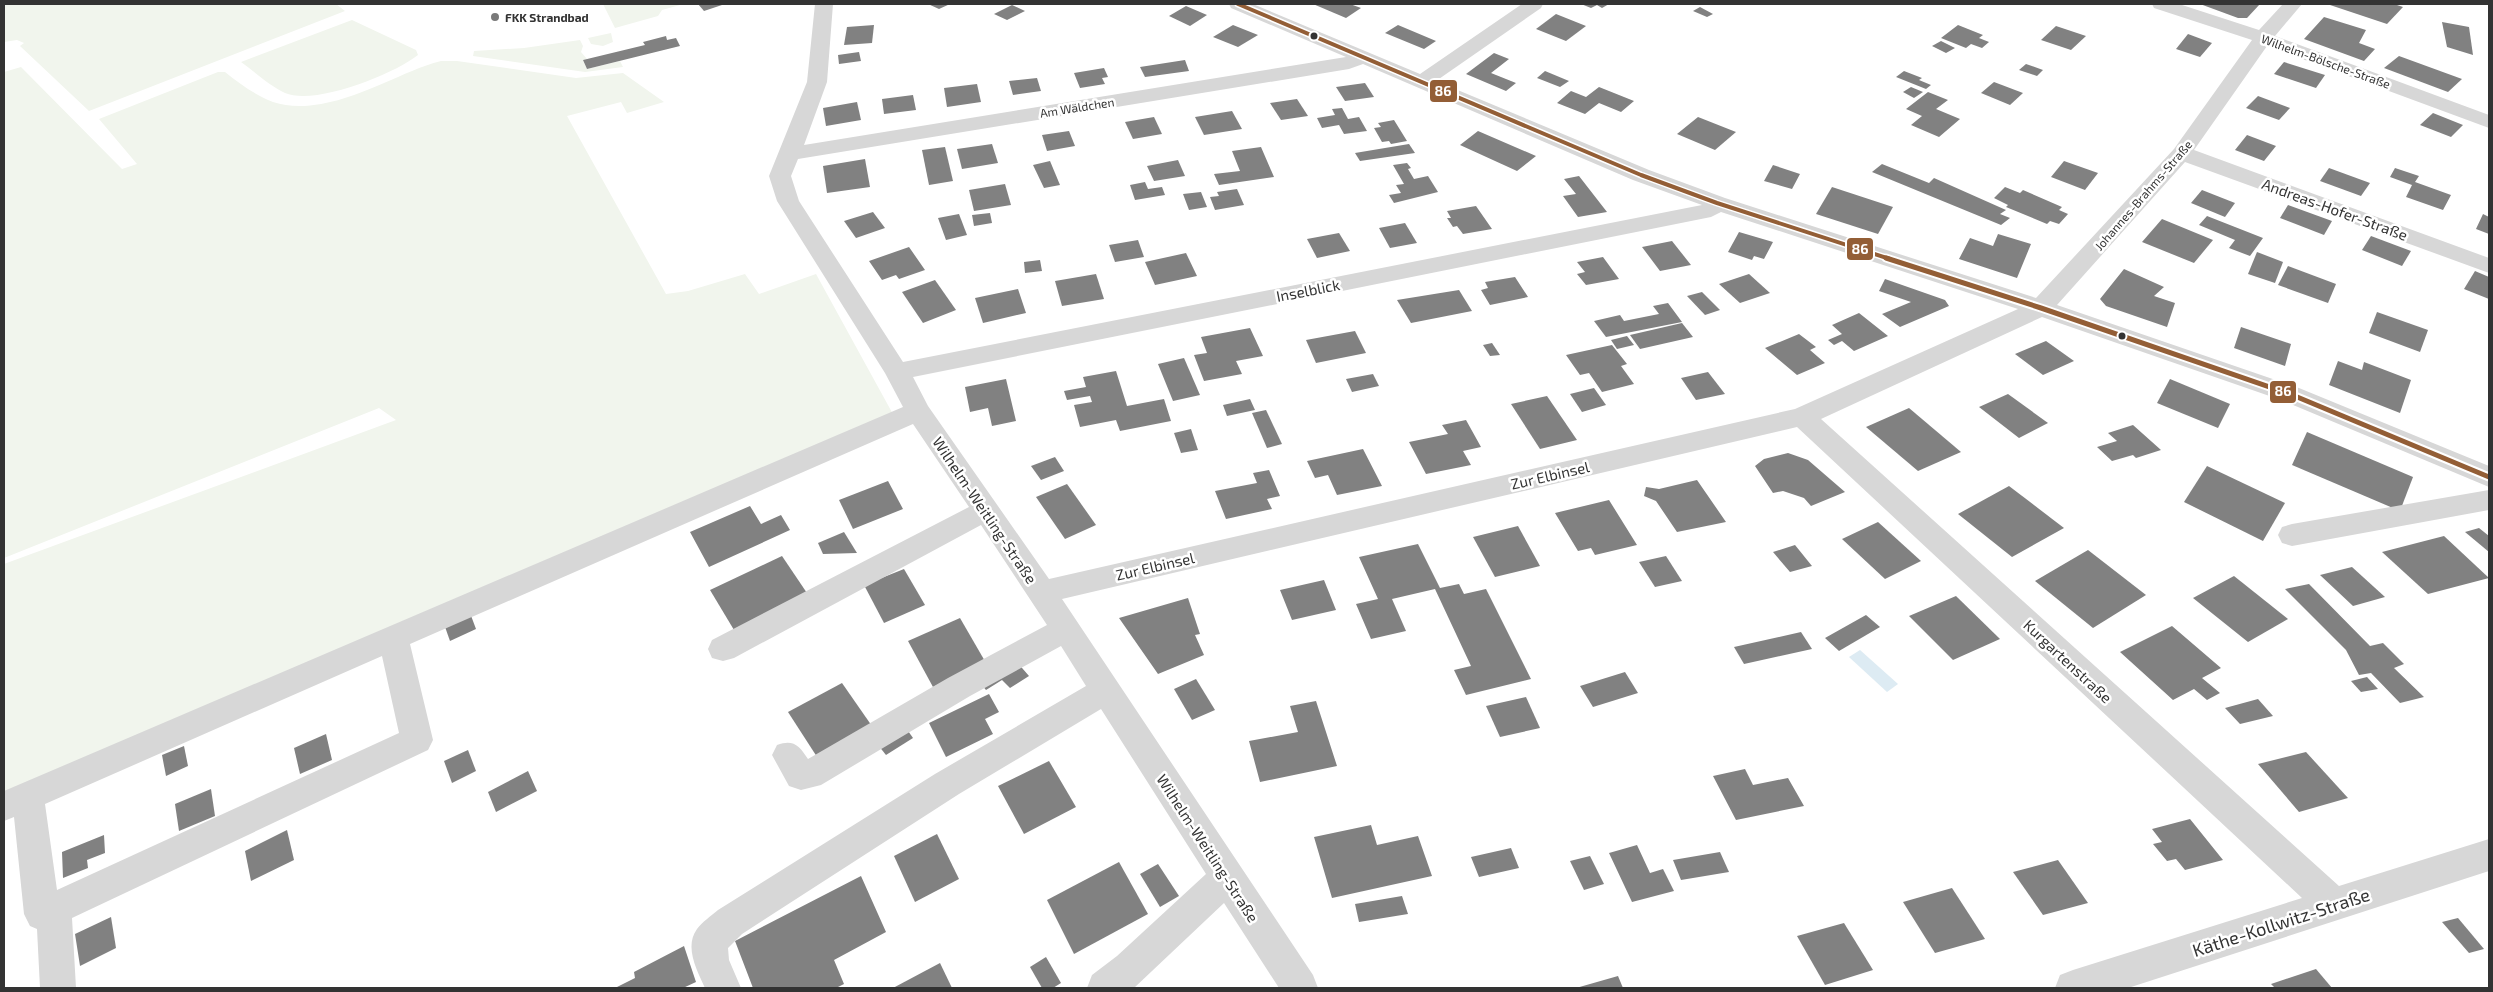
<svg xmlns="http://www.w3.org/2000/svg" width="2493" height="992" viewBox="0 0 2493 992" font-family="'Exo 2',sans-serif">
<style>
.green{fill:#f1f5ed}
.water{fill:#ddebf3}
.building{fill:#818181}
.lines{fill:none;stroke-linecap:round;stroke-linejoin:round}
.minor{fill:#d7d7d7;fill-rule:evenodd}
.bus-1-far1-casing{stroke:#fff;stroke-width:7}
.bus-1-casing{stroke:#fff;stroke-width:9}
.bus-1-far1{stroke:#935e36;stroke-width:4}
.bus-1{stroke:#935e36;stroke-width:5}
.poi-dot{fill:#7a7a7a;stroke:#fff;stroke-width:2}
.bus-dot{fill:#333;stroke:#fff;stroke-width:2}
.labels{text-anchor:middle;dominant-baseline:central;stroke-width:5;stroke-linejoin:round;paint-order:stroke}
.far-poi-label{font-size:12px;font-weight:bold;fill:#333;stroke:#fff;text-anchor:start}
.far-street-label{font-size:12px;fill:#333;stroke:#fff}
.street-label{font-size:15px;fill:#333;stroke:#fff}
.near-street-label{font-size:18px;fill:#333;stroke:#fff}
.line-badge{stroke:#fff;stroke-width:2}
.badge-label{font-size:14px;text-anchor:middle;font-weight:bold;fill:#fff}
</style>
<rect width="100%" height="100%" fill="#fff"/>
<g class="green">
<path d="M4,4H336L345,11L89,111L20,46L24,43L17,40L4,42Z"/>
<path d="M603,4H679L680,5L662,10L658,16L615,28Z"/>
<path d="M352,20L416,50L418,55C394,74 315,106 285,93C270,86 255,72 241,62Z"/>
<path d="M611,33L613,42L603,46L591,44L588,38Z"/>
<path d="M580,40L583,46L581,52L587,59L583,60L587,69L620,61L623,67L585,72L473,56L474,51L524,48Z"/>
<path d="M441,61H457L576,78L623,73L664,102L627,113L621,102L567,116L666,294L688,291L745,274L759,294L816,274L894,416L4,802V564L396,420L379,408L4,558V72L21,67L122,169L137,164L99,119L218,72H225C240,84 255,95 273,102C308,114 352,97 384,83C403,75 421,66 441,61Z"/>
</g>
<path class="water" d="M1860,650L1898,684L1887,692L1849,657Z"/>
<g class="building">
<path d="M698,4H720L722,5L704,11Z"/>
<path d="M928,4H950L939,9Z"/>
<path d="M1313,4H1350L1361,8L1346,18Z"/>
<path d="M1581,4H1609L1602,8L1597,5L1591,8Z"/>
<path d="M2200,4H2260L2247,18H2238Z"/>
<path d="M2332,4H2394L2403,7L2387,24L2330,5Z"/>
<path d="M1012,5L1025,11L1007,20L994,14Z"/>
<path d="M1186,6L1207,15L1190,26L1169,16Z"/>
<path d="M1700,7L1713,14L1707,17L1693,11Z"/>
<path d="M1556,14L1586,26L1566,41L1536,29Z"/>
<path d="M2324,17L2366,30L2359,43L2375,49L2364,61L2304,39Z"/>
<path d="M2442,22L2469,27L2473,55L2447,47Z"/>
<path d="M874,25L872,43L844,45L847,27Z"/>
<path d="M1233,25L1258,35L1238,47L1213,37Z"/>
<path d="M1398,25L1436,41L1424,49L1385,33Z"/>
<path d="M1958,25L1983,35L1979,38L1989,42L1982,48L1971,44L1966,48L1941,38Z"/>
<path d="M2056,26L2086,36L2071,50L2041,40Z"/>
<path d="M2188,34L2212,43L2200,57L2176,49Z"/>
<path d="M666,36L667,40L676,38L680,46L587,69L583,60L645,45L643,42Z"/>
<path d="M1941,41L1955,48L1946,53L1932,46Z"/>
<path d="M859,52L861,61L839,64L838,55Z"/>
<path d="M1494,53L1509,59L1491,73L1516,83L1506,91L1466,74Z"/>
<path d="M2399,56L2462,79L2448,92L2384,68Z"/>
<path d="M1185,60L1189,71L1145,77L1140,67Z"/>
<path d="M2284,62L2325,75L2316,88L2274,74Z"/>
<path d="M2026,64L2043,70L2037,76L2019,70Z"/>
<path d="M1104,68L1108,77L1102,78L1105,84L1080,88L1074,73Z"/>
<path d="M1545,71L1569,81L1560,87L1537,78Z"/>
<path d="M1904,71L1922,78L1919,80L1931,85L1926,89L1896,77Z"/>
<path d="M1037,78L1041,91L1013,95L1009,81Z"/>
<path d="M1994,82L2023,93L2010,105L1981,93Z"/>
<path d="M1365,83L1374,97L1345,101L1336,87Z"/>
<path d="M977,84L981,102L947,107L944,88Z"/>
<path d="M1599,87L1634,101L1621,112L1599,103L1585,114L1557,103L1571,91L1586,97Z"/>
<path d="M1911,87L1923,92L1914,98L1903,92Z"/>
<path d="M1928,92L1948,100L1936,109L1960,119L1939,137L1911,125L1922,116L1906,109Z"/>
<path d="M913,95L916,110L884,114L882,99Z"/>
<path d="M2258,96L2290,108L2279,120L2246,108Z"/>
<path d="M1297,99L1308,116L1281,120L1270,103Z"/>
<path d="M857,102L861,120L826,126L823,108Z"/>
<path d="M1342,108L1348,119L1359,117L1367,131L1344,134L1339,125L1322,128L1317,118L1335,115L1332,109Z"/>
<path d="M1232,111L1242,129L1204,135L1195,117Z"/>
<path d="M2433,113L2463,125L2451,137L2420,125Z"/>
<path d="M1154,117L1162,134L1133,139L1125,122Z"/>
<path d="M1698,117L1736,132L1715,150L1677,134Z"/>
<path d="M1394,120L1407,141L1391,144L1389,141L1382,142L1374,128L1381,127L1378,123Z"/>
<path d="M1069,131L1075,146L1047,151L1042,135Z"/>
<path d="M1478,131L1536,156L1517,171L1460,145Z"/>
<path d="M2247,135L2276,146L2264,161L2235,150Z"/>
<path d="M992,144L998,163L962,169L957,149Z"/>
<path d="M1409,144L1415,153L1360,161L1355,153Z"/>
<path d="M945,147L953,181L929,185L922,150Z"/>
<path d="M1261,147L1274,177L1219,185L1214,174L1240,171L1232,151Z"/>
<path d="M865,159L870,187L827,193L823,166Z"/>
<path d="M1178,160L1185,176L1154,181L1147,166Z"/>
<path d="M1050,161L1060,185L1044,188L1033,165Z"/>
<path d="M2064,161L2098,173L2085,190L2051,177Z"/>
<path d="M1407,163L1411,168L1408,169L1414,179L1428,176L1438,192L1394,203L1389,195L1401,193L1396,185L1404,184L1393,165Z"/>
<path d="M1882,164L1929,183L1934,178L2006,210L2000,214L2010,218L2001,225L1872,172Z"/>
<path d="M1773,165L1800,174L1792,189L1764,181Z"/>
<path d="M2329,168L2370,183L2361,196L2320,181Z"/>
<path d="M2395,168L2419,176L2415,182L2451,195L2443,210L2406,197L2412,185L2390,177Z"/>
<path d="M1579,176L1607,212L1578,217L1563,196L1576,194L1564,179Z"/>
<path d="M1145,182L1148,189L1162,187L1165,195L1135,200L1130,185Z"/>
<path d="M1005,184L1011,205L974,211L969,190Z"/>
<path d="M1832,187L1893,207L1878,234L1816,214Z"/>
<path d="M2005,187L2020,193L2023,190L2062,207L2059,210L2068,214L2059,224L2050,221L2047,224L2006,207L2008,205L1994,198Z"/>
<path d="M1237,189L1244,205L1215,210L1210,197L1219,196L1217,192Z"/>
<path d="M2202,190L2235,203L2225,217L2191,203Z"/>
<path d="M1201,192L1207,207L1189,210L1183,194Z"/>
<path d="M2288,205L2332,221L2324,235L2280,218Z"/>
<path d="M1476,206L1492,229L1463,234L1457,226L1453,227L1447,218H1451L1447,211Z"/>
<path d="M873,212L885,228L856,238L844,221Z"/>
<path d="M990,213L992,223L974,226L972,215Z"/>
<path d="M959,214L967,235L946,240L938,218Z"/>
<path d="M2483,214L2489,217V234L2476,229Z"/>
<path d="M2207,216L2263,238L2250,256L2229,248L2235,240L2199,225Z"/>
<path d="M2162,219L2213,240L2194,263L2142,242Z"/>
<path d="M1405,223L1417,243L1390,248L1379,228Z"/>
<path d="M1739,232L1773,242L1764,259L1754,256L1752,260L1728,252Z"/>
<path d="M1339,233L1350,251L1317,258L1307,239Z"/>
<path d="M1998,234L2031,244L2017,278L1959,259L1970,238L1993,246Z"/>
<path d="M2371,236L2411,251L2402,266L2362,250Z"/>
<path d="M1138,240L1144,257L1115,262L1109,245Z"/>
<path d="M1672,241L1691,265L1660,271L1642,247Z"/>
<path d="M909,247L925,270L899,279L896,275L882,280L869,261Z"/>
<path d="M2257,252L2283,262L2275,283L2248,274Z"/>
<path d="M1186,253L1197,276L1155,285L1145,262Z"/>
<path d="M1603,257L1619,279L1586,285L1577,274L1585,272L1577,262Z"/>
<path d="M1040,260L1042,271L1025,273L1024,262Z"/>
<path d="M2288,266L2336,284L2328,303L2278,285Z"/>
<path d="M2124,269L2164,287L2154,296L2175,303L2167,327L2106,306L2100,299Z"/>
<path d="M2475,271L2489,277V299L2464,289Z"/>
<path d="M1096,274L1104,299L1062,306L1055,281Z"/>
<path d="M1749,274L1770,293L1740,303L1719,284Z"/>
<path d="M1515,277L1528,297L1490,305L1481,290L1488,288L1485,282Z"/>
<path d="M1885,279L1945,300L1949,306L1900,327L1882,314L1911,302L1879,291Z"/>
<path d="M935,280L956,310L923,323L902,292Z"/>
<path d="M1018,289L1026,313L983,323L975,298Z"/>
<path d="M1459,290L1472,311L1411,323L1397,300Z"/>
<path d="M1702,292L1720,310L1705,315L1687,296Z"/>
<path d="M1668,303L1682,322L1606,337L1594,321L1620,315L1624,321L1659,314L1653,306Z"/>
<path d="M2377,312L2428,330L2420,352L2369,333Z"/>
<path d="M1859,313L1888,336L1854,351L1842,341L1834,345L1828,340L1842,334L1832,325Z"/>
<path d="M1682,323L1693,337L1640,349L1630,335Z"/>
<path d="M2241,327L2291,344L2285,366L2234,348Z"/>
<path d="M1250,328L1263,356L1236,361L1242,374L1204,381L1194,355L1207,353L1201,337Z"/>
<path d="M1355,331L1366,353L1316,363L1306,340Z"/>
<path d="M1799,334L1816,347L1810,350L1825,363L1797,375L1765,348Z"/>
<path d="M1627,336L1634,345L1617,349L1611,340Z"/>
<path d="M2046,341L2074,361L2043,375L2015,354Z"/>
<path d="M1492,343L1500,355L1490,356L1483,345Z"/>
<path d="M1612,345L1627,364L1621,366L1634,384L1602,392L1589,373L1580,375L1566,355Z"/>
<path d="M1184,358L1200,395L1173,401L1158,364Z"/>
<path d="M2338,361L2362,370L2364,362L2411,380L2400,413L2329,385Z"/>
<path d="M1116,371L1127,406L1164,399L1171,421L1120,431L1116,420L1080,427L1074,405L1092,402L1090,396L1067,400L1064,391L1086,387L1083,377Z"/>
<path d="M1708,372L1725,394L1696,400L1681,378Z"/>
<path d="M1373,374L1379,386L1352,392L1346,379Z"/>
<path d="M1006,379L1016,421L992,426L988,408L970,412L965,387Z"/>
<path d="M2170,379L2230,404L2218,428L2157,403Z"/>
<path d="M1594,388L1606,405L1582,412L1570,394Z"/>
<path d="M2008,394L2048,423L2019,438L1979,407Z"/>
<path d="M1547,396L1577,440L1540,449L1511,404Z"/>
<path d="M1250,399L1255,410L1227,416L1223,405Z"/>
<path d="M1909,408L1961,452L1918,471L1866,427Z"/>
<path d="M1266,410L1282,444L1267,448L1252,413Z"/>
<path d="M1466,420L1481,447L1463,451L1471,465L1426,474L1409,442L1448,434L1442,425Z"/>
<path d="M2133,425L2161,450L2136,458L2133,455L2112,461L2097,447L2117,441L2108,433Z"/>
<path d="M1191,429L1198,450L1181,453L1174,433Z"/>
<path d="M2307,432L2413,477L2400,511L2292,465Z"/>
<path d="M1363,449L1382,486L1337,495L1328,475L1315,478L1307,461Z"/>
<path d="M1788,453L1808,460L1845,492L1811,506L1804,498L1783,491L1773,493L1755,466L1764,459Z"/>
<path d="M1055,457L1064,471L1041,480L1031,466Z"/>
<path d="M2207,466L2285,503L2263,541L2184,502Z"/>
<path d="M1269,470L1280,496L1267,499L1272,509L1226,519L1215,491L1257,483L1253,473Z"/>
<path d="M1697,480L1726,522L1677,532L1656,501L1644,496L1646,487L1659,489Z"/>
<path d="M888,481L903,509L853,529L839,500Z"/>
<path d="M1067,484L1096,525L1065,539L1036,497Z"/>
<path d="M2009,486L2064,528L2012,557L1958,514Z"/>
<path d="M1609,500L1637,545L1595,555L1591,548L1578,551L1555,513Z"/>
<path d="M750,506L761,524L781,515L790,530L709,567L690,532Z"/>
<path d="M1878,522L1921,561L1885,579L1842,539Z"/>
<path d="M1518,526L1540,566L1495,577L1473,537Z"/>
<path d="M2479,528L2489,536V552L2465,532Z"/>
<path d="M844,532L857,553L823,554L818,543Z"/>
<path d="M2444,536L2489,578L2428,594L2382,552Z"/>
<path d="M1418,544L1440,588L1459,584L1464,594L1486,589L1531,679L1466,695L1454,670L1471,666L1435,589L1392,599L1406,631L1371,639L1356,604L1378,599L1359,557Z"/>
<path d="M1795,545L1812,566L1790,572L1773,552Z"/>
<path d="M2088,550L2146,595L2093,628L2035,581Z"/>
<path d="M782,556L811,599L737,635L710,590Z"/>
<path d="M1666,556L1682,581L1655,587L1639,562Z"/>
<path d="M2352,567L2385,597L2353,606L2320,575Z"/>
<path d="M904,569L925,605L884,623L864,585Z"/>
<path d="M2234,576L2288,619L2248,642L2193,598Z"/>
<path d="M1324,580L1336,610L1292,620L1280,590Z"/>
<path d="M2309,584L2370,646L2383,643L2404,664L2394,668L2424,697L2400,703L2371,673L2359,675L2346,650L2285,589Z"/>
<path d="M1956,596L2000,639L1953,660L1909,616Z"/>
<path d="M1188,598L1200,634L1195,635L1204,655L1158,674L1119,618Z"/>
<path d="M470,613L476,629L450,641L444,624Z"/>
<path d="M1866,615L1880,627L1839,651L1825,638Z"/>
<path d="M960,618L986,663L933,687L908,641Z"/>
<path d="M2172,626L2221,668L2202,678L2220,693L2207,700L2194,689L2173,700L2120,652Z"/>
<path d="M1801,632L1812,649L1744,664L1734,647Z"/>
<path d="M1016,661L1029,676L1010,688L1002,680L986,690L980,683Z"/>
<path d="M1625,672L1638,693L1593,707L1580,686Z"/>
<path d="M2367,677L2378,689L2361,692L2351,681Z"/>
<path d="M1196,679L1215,710L1192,720L1174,689Z"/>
<path d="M842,683L874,729L819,760L788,712Z"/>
<path d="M989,694L999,712L985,719L993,734L946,757L929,723Z"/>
<path d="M1526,697L1540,728L1500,737L1486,706Z"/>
<path d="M2258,699L2273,716L2240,724L2225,708Z"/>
<path d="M1316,701L1337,766L1260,782L1249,741L1298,732L1290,706Z"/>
<path d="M906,728L913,738L886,755L878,745Z"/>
<path d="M326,734L332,760L300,774L294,748Z"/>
<path d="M184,746L188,766L166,776L162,755Z"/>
<path d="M468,750L476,771L452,783L444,761Z"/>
<path d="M2306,752L2348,798L2299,812L2258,764Z"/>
<path d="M1049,761L1076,807L1024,834L998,786Z"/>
<path d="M1745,769L1753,785L1788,778L1804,806L1736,820L1713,776Z"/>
<path d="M528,771L537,791L496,812L488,792Z"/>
<path d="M211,789L215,816L179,831L175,804Z"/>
<path d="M2190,819L2223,860L2185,870L2176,859L2167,861L2153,844L2162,842L2152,829Z"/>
<path d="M1371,825L1377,845L1418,836L1432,876L1332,898L1314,837Z"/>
<path d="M287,830L294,860L251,881L245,851Z"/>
<path d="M937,834L959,879L915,902L894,856Z"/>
<path d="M104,835L105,853L87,860L88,868L63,878L62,852Z"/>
<path d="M1637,845L1650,873L1663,869L1674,891L1632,902L1609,853Z"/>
<path d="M1511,848L1519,868L1479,877L1471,857Z"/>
<path d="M1720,852L1729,872L1681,880L1673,860Z"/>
<path d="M1590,856L1604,884L1584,890L1570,861Z"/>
<path d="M2058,860L2088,903L2043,915L2013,872Z"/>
<path d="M1119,862L1148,914L1074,954L1047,900Z"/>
<path d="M1158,864L1179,896L1160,907L1140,874Z"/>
<path d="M861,876L886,932L834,960L844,984L836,988H753L735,941Z"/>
<path d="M1952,888L1985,939L1935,953L1903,902Z"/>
<path d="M1402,896L1408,914L1359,922L1355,904Z"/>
<path d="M111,917L116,948L80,966L75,934Z"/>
<path d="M2458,918L2484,949L2469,953L2442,922Z"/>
<path d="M1844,923L1873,970L1825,985L1797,936Z"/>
<path d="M684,946L696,982L683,988H615L635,978L634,972Z"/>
<path d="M1046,957L1061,983L1053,988H1042L1030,967Z"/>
<path d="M940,963L952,988H893Z"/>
<path d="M2316,969L2332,988H2275L2271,984Z"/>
<path d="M1618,976L1623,988H1576Z"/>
</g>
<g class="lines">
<g class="minor">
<path d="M815,4H833L827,82L804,145L1346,57L1231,8L1229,4H1253L1420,74L1522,4H1543L1541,8L1436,81L1649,170L1725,198L2036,298L2174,149L2252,40L2154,8L2152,4H2179L2259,30L2283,4H2302L2275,36L2489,115V128L2267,46L2194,150L2489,258V273L2185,162L2057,305L2299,388L2489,466V487L2281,400L2042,317L1821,419L2339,886L2489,839V871L2128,988H2055L2060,975L2073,970L2302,898L1797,427L1062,599L1313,975L1318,988H1279L1224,903L1134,988H1087L1092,975L1117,956L1206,874L1101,709L959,794L742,934L728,948L729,960L741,988H705C697,970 684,947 697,929C702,922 711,916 718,910L935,774L1086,686L1061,646L970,696L821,785L801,790L789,786L772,755L777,745C793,739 799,745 808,759L948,678L1047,625L981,525L734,658L723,661L712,658L708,649L712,640L969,507L913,424L410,644L433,740L428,750L72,918L76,988H40L37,929L30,926L24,914L14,817L4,821V791L903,407L885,373L777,201L769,176L807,82ZM1363,64L1633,180L1702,205L903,362L799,201L791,176L798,159L1349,69ZM1721,212L2018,309L1795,409L1049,579L928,406L913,377L1711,217ZM382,656L399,733L57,890L45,804Z"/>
<path d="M2489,490V510L2292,546L2282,543L2278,535L2282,527L2292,524Z"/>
</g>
<g class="bus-1-far1-casing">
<path id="bus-1-far1" d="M1238,4L1641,175L1717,203L1890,259"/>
</g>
<g class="bus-1-casing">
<path id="bus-1" d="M1886,258L2041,308L2290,394L2489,477"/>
</g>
<use href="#bus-1-far1" class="bus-1-far1"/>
<use href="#bus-1" class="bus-1"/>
</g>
<circle class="poi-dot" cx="495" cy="17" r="5"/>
<g class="bus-dot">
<circle cx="1314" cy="36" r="4.5"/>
<circle cx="2122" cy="336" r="4.5"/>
</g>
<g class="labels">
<g class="far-poi-label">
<text x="505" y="17">FKK Strandbad</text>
</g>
<g class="far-street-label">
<text transform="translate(2326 61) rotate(20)">Wilhelm-Bölsche-Straße</text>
<text transform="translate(1077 107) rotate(-9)">Am Wäldchen</text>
<text transform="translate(2143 195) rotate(-49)">Johannes-Brahms-Straße</text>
</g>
<g class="street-label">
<text transform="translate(2335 209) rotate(20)">Andreas-Hofer-Straße</text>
<text transform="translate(1308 290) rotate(-11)">Inselblick</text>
<text transform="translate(1550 475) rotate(-13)">Zur Elbinsel</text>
<text transform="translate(985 510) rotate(56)">Wilhelm-Weitling-Straße</text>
<text transform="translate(1155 566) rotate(-13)">Zur Elbinsel</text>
<text transform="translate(2068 661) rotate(43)">Kurgartenstraße</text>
<text transform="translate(1208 848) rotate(57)">Wilhelm-Weitling-Straße</text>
</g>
<g class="near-street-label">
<text transform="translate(2281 922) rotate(-18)">Käthe-Kollwitz-Straße</text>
</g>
</g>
<g class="line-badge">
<rect x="1429" y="79" width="29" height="24" rx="5" fill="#935e36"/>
<rect x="1846" y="237" width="28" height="24" rx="5" fill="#935e36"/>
<rect x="2269" y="380" width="28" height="24" rx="5" fill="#935e36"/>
</g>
<g class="badge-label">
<text x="1443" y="96">86</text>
<text x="1860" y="254">86</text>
<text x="2283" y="396">86</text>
</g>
<rect width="2493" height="992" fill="none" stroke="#333333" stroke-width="10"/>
</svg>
